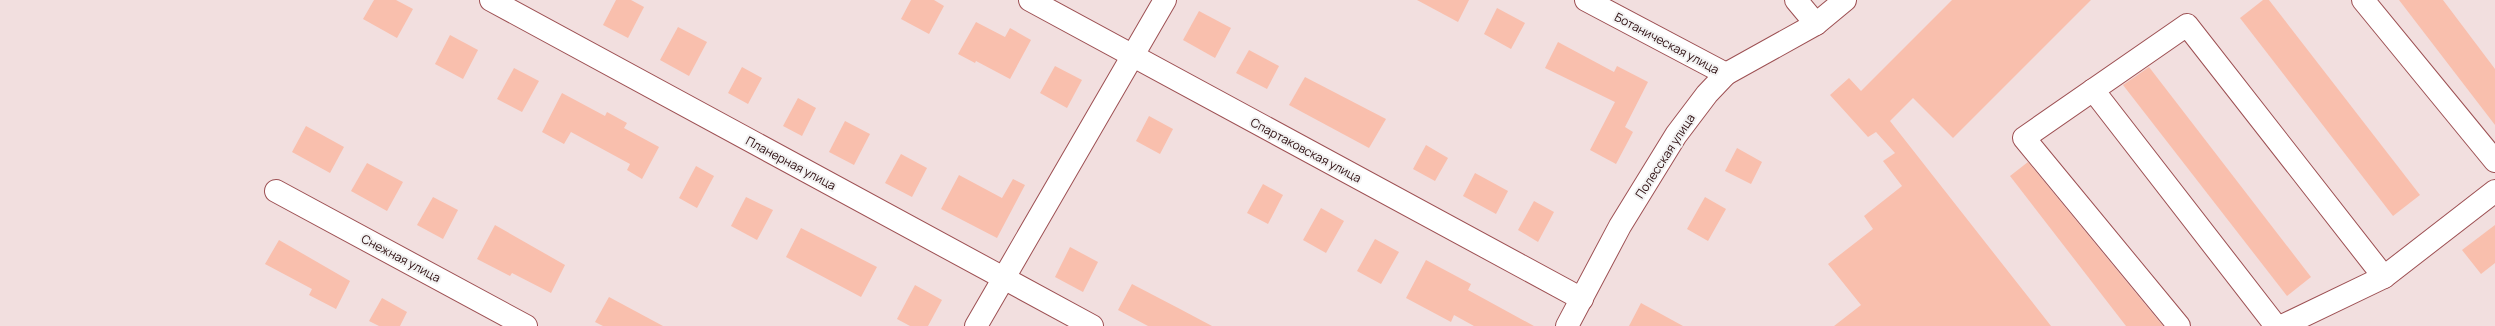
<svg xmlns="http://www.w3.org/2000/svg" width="2495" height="326" viewBox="0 0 2495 326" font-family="Manrope,sans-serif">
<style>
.building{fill:#f9bfad}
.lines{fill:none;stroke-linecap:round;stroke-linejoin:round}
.minor-casing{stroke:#9d5053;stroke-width:24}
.minor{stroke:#fff;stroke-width:22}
.labels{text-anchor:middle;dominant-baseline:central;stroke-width:4;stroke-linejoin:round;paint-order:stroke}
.street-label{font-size:12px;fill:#2c0d0f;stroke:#f2f2f2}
</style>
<rect width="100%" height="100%" fill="#f2dfdf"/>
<g class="building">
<path d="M374,0H396L413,9L397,38L363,19Z"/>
<path d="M616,0H631L644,7L628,38L603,25Z"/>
<path d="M911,0H934L944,6L929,34L901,19Z"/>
<path d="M1417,0H1469L1458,22Z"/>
<path d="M1952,0H2091L1953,138L1913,98L1890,121L2051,326H1834L1861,305L1828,264L1873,229L1864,216L1902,186L1883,161L1895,153L1876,132L1868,137L1830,95L1849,78L1861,91Z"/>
<path d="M2263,0H2269L2420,195L2393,216L2240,18Z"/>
<path d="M2399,0H2443L2495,69V125Z"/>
<path d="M1497,8L1525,23L1511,49L1484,34Z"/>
<path d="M1199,11L1231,28L1215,58L1183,40Z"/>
<path d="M976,22L1005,37L1010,28L1031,40L1010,79L976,61L975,63L958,54Z"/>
<path d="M678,27L707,42L689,76L660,60Z"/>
<path d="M450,35L478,50L463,79L435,64Z"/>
<path d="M1558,42L1614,72L1617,66L1648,82L1625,127L1633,132L1616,164L1590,150L1615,102L1545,68Z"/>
<path d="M1249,50L1279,66L1267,89L1236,73Z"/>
<path d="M1055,66L1082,80L1067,108L1040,93Z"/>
<path d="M742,67L762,78L748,104L728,93Z"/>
<path d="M2149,67L2311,277L2287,296L2123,85Z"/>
<path d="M514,68L539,81L522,112L497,99Z"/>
<path d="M1305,77L1386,119L1369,148L1289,105Z"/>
<path d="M562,93L605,116L607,112L627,123L624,128L659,147L642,179L627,170L630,164L571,132L564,144L542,132Z"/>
<path d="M798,98L816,108L802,136L783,126Z"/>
<path d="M1149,116L1173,129L1160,154L1136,141Z"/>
<path d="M845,121L870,134L854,165L829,152Z"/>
<path d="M306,126L344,147L330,173L292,152Z"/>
<path d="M1426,145L1448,158L1435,181L1413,169Z"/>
<path d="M1737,148L1762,162L1751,184L1725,171Z"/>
<path d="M901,154L927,168L912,197L885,183Z"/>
<path d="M2028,162L2163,326H2126L2010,176Z"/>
<path d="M367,163L403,182L387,211L351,191Z"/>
<path d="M696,166L714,176L697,208L679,198Z"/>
<path d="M1475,173L1508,191L1496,214L1463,196Z"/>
<path d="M959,175L1002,198L1013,179L1025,185L997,238L941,209Z"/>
<path d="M1263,184L1283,195L1268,224L1247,213Z"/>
<path d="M433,197L458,210L443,239L417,225Z"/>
<path d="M746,197L773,210L757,240L731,226Z"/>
<path d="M1705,197L1726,209L1708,241L1687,229Z"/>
<path d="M1534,201L1554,212L1538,242L1518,230Z"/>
<path d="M1321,208L1344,221L1326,253L1303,240Z"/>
<path d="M495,225L565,265L551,293L512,273L510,276L477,259Z"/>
<path d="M2495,225V263L2481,274L2462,250Z"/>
<path d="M801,228L877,267L861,297L786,257Z"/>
<path d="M1375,239L1399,252L1381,284L1357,271Z"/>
<path d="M279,240L350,281L336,309L309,295L312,289L265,264Z"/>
<path d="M1070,247L1098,262L1083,292L1055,277Z"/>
<path d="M1426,260L1471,284L1468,290L1534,326H1474L1454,315L1451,322L1406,298Z"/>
<path d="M1132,284L1180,309L1212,326H1148L1118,310Z"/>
<path d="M915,285L942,300L928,326H910L897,319Z"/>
<path d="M609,297L663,326H603L595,322Z"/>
<path d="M382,298L407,312L400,326H379L369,321Z"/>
<path d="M1641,303L1683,326H1629Z"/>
</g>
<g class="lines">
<g class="minor-casing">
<g id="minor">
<path d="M491,0L1092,326"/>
<path d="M1030,0L1582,299"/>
<path d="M1586,0L1726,74"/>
<path d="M1796,0L1816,24"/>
<path d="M2363,0L2495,161"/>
<path d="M2093,90L2276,326"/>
<path d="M276,191L526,326"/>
<path d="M976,326L1165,0"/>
<path d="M1567,326L1620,226L1676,135L1707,94L1726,74L1816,24L1845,0"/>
<path d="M2179,326L2024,138L2187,25L2384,277L2495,191"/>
<path d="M2282,326L2384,277"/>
</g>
</g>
<use href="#minor" class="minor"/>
</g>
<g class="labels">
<g class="street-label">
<text transform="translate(1667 43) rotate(28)">Ботаническая улица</text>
<text transform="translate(1306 150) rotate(28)">Спартаковская улица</text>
<text transform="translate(1665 156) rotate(-57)">Полесская улица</text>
<text transform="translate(791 163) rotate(28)">Планерная улица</text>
<text transform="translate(401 258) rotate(28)">Снежная улица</text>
</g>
</g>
</svg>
